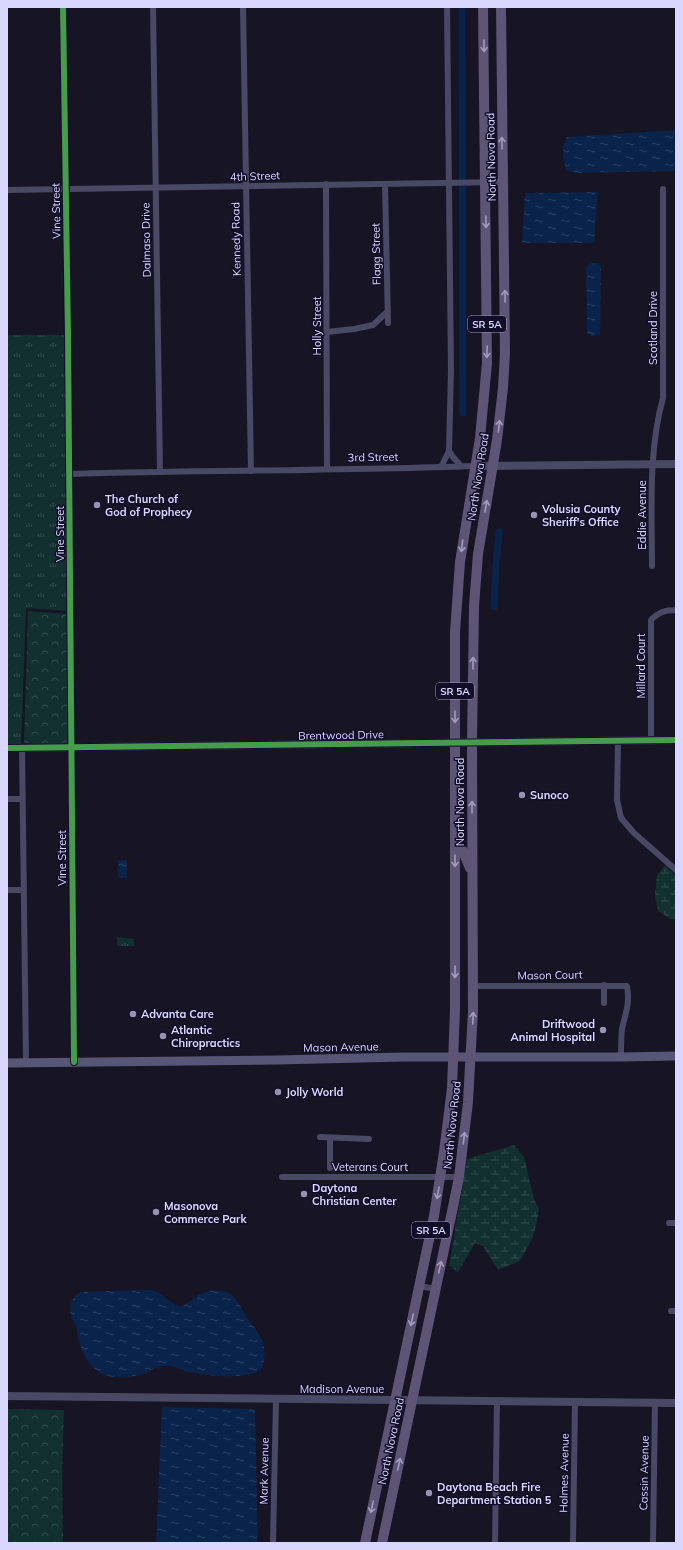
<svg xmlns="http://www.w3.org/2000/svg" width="683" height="1550" viewBox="0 0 683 1550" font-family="Mulish,sans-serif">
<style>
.forest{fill:url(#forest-crowns)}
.wetland{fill:url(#wetland-marsh)}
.park{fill:url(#park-tufts)}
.water{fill:url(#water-ripples)}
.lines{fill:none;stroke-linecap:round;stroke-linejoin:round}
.canal{stroke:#0a234a;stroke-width:7}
.minor{stroke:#494965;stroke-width:6}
.tertiary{stroke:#494965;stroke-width:8}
.secondary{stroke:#585676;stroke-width:9}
.primary{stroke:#5e5475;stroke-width:10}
.cycleway-casing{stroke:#120e2a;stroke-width:8}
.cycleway{stroke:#469c4c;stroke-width:6}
.oneway{stroke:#a29cc1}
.poi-dot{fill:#9693b2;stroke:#120e2a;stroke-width:1.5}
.labels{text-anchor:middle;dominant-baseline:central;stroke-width:3;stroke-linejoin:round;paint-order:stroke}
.shield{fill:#120e2a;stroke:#9e9bbf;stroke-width:1}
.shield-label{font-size:10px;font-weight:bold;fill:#dad7ff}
.street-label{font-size:11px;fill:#dad7ff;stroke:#120e2a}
.poi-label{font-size:11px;font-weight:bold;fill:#dad7ff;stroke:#120e2a;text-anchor:start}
</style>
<defs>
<pattern id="forest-crowns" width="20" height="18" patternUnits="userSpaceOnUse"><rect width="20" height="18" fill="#123030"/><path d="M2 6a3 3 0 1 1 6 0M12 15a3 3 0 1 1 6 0" fill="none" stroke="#344d4f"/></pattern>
<pattern id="wetland-marsh" width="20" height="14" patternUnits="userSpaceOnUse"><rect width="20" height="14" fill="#123030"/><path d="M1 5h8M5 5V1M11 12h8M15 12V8" fill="none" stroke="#344d4f"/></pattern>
<pattern id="park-tufts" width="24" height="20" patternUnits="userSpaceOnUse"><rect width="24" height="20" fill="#123030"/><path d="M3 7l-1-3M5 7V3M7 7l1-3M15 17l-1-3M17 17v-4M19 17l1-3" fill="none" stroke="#344d4f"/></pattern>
<pattern id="water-ripples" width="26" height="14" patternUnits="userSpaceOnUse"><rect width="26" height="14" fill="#0a234a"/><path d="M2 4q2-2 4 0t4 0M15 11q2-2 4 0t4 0" fill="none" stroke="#2d4265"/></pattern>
</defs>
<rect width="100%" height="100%" fill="#171424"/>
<g class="forest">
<path d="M28,611L67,614V743H24Z"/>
<path d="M7,1409L64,1410L62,1473L63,1543H7Z"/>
</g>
<g class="wetland">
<path d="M665,865L676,876V918L672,920L658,911L655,896L657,875Z"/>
<path d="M514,1145L524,1157L534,1199L539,1209L537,1221L533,1237L520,1261L498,1270L483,1246L475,1243L458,1272L449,1266L467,1159Z"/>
</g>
<g class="park">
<path d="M7,335H68L70,611L26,608L21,747L7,748Z"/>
<path d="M117,937L134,939V946H117Z"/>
</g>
<g class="water">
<path d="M676,130V171L575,173L566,170C563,159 561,147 567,137Z"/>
<path d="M598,192L594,243H522L525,193Z"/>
<path d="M599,263L601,267L600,335L592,336L587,334L586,268L588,264Z"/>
<rect x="118" y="860" width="9" height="18"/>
<path d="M142,1290C145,1290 149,1290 152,1290C163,1293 170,1304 181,1307C197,1298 201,1288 222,1291C235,1292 240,1306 246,1316C256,1331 267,1339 264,1359C264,1362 263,1367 260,1370C248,1381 204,1375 188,1372C183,1370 177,1367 171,1366C161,1364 154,1369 145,1373C135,1377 120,1379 109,1376C92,1372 84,1358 79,1341C77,1337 78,1331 76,1327C75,1323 72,1319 71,1316C68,1306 72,1297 80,1292Z"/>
<path d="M162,1407L255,1409L258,1543H156Z"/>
</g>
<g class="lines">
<g class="canal">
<path d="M462,7L463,413"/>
<path d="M494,607L496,565L499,532"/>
</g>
<g class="minor">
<path d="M63,7L68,335L74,1062"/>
<path d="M153,7L160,472"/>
<path d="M243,7L251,471"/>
<path d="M326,184L327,468"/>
<path d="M385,184L388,323"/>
<path d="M7,190L503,182"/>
<path d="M327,332L354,329L373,325L387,312"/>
<path d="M449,451L453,457L461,466"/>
<path d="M441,467L449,451L451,370L447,7"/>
<path d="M69,474C205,470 340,471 475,466"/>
<path d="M652,566C652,509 648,452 663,398V189"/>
<path d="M651,740V620C659,612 665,610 676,610"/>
<path d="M618,741L617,800L621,818L634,833L676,870"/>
<path d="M22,747L26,1062"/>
<path d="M7,799H22"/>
<path d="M7,890H23"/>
<path d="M604,985V1003"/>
<path d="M473,986H627C630,1004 626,1011 622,1029C621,1038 621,1048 621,1057"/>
<path d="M320,1137L369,1139"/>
<path d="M330,1168V1138"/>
<path d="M282,1177H459"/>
<path d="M669,1223H676"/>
<path d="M419,1286L436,1289"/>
<path d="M671,1311H676"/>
<path d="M273,1543L276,1399"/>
<path d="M495,1543L497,1402"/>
<path d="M573,1543L575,1403"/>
<path d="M653,1543L655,1403"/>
</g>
<g class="tertiary">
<path d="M475,466L676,464"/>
<path d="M7,748L676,740"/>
<path d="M7,1396L676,1403"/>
</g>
<path class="secondary" d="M7,1063L277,1060L404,1057H621L676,1056"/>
<g class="primary">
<path d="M455,843L463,851L470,868"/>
<path d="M365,1543L434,1216L444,1152L452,1088L455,1010V632L460,562L480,438L487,363L483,7"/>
<path d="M382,1543L453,1207L459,1177L468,1102L473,1011L472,743L474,606L478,554L497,440L503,388L505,353L501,7"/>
</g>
<g class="cycleway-casing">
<g id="cycleway">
<path d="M63,7L68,335L74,1062"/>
<path d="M7,748L676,740"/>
</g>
</g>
<use href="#cycleway" class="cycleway"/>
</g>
<defs><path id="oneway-shaft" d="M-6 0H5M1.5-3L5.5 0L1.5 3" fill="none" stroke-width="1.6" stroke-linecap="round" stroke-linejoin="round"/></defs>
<g class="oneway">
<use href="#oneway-shaft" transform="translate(484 46) rotate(89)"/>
<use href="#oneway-shaft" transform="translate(502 143) rotate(-91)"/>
<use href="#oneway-shaft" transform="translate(486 222) rotate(89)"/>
<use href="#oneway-shaft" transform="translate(505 296) rotate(-91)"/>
<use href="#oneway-shaft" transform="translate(487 352) rotate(92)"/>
<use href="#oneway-shaft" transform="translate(499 426) rotate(-83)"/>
<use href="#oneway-shaft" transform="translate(486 506) rotate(-80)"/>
<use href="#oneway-shaft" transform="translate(462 546) rotate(97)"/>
<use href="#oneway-shaft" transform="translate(473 663) rotate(-90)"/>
<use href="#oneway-shaft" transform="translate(455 717) rotate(90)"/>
<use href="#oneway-shaft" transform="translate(472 807) rotate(-90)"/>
<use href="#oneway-shaft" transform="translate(455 861) rotate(90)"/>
<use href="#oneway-shaft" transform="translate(455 972) rotate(90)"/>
<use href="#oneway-shaft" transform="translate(473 1018) rotate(-88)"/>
<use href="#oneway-shaft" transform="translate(464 1138) rotate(-83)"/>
<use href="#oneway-shaft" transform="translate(438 1193) rotate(100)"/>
<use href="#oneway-shaft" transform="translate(440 1267) rotate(-78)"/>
<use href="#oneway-shaft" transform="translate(412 1320) rotate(102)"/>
<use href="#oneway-shaft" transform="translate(399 1464) rotate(-78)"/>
<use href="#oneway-shaft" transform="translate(372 1507) rotate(102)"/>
</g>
<g class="poi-dot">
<circle cx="97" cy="505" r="4"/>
<circle cx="534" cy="515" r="4"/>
<circle cx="522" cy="795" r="4"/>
<circle cx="133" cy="1014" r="4"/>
<circle cx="603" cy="1030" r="4"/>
<circle cx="163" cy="1036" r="4"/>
<circle cx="278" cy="1092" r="4"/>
<circle cx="304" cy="1194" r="4"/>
<circle cx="156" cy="1212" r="4"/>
<circle cx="429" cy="1493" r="4"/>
</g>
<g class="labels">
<g class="shield">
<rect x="468" y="316" width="38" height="16" rx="3"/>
<rect x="436" y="683" width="38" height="16" rx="3"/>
<rect x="412" y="1222" width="38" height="16" rx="3"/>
</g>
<g class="shield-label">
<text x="487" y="324">SR 5A</text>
<text x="455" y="691">SR 5A</text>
<text x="431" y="1230">SR 5A</text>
</g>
<g class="street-label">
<text transform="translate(491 157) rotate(-91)">North Nova Road</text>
<text transform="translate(255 176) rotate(-2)">4th Street</text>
<text transform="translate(56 211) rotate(-91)">Vine Street</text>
<text transform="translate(236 239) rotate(-91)">Kennedy Road</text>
<text transform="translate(146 240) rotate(-91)">Dalmaso Drive</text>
<text transform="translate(376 254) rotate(-91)">Flagg Street</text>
<text transform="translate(317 326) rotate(-90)">Holly Street</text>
<text transform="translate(653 328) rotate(-90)">Scotland Drive</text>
<text transform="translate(373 457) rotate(-1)">3rd Street</text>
<text transform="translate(478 477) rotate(-81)">North Nova Road</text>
<text transform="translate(642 515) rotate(-90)">Eddie Avenue</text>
<text transform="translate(60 534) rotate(-90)">Vine Street</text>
<text transform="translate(641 666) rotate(-90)">Millard Court</text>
<text transform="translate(341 735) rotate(-1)">Brentwood Drive</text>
<text transform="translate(460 802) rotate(-90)">North Nova Road</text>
<text transform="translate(62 858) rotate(-90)">Vine Street</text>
<text transform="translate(550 975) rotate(-1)">Mason Court</text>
<text transform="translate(341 1047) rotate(-1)">Mason Avenue</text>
<text transform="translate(452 1125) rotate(-84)">North Nova Road</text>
<text x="370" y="1167">Veterans Court</text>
<text x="342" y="1389">Madison Avenue</text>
<text transform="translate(391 1441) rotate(-78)">North Nova Road</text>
<text transform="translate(264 1471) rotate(-89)">Mark Avenue</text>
<text transform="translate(564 1473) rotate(-89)">Holmes Avenue</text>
<text transform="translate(644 1473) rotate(-89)">Cassin Avenue</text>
</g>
<g class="poi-label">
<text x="105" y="499">The Church of<tspan x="105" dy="13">God of Prophecy</tspan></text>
<text x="542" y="509">Volusia County<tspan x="542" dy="13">Sheriff's Office</tspan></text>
<text x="530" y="795">Sunoco</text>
<text x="141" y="1014">Advanta Care</text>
<text x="595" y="1024" text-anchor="end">Driftwood<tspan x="595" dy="13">Animal Hospital</tspan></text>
<text x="171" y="1030">Atlantic<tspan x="171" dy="13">Chiropractics</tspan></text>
<text x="286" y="1092">Jolly World</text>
<text x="312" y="1188">Daytona<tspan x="312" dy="13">Christian Center</tspan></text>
<text x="164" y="1206">Masonova<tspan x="164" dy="13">Commerce Park</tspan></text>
<text x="437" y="1487">Daytona Beach Fire<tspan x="437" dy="13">Department Station 5</tspan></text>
</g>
</g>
<rect width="683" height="1550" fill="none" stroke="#dad7ff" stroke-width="16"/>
</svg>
